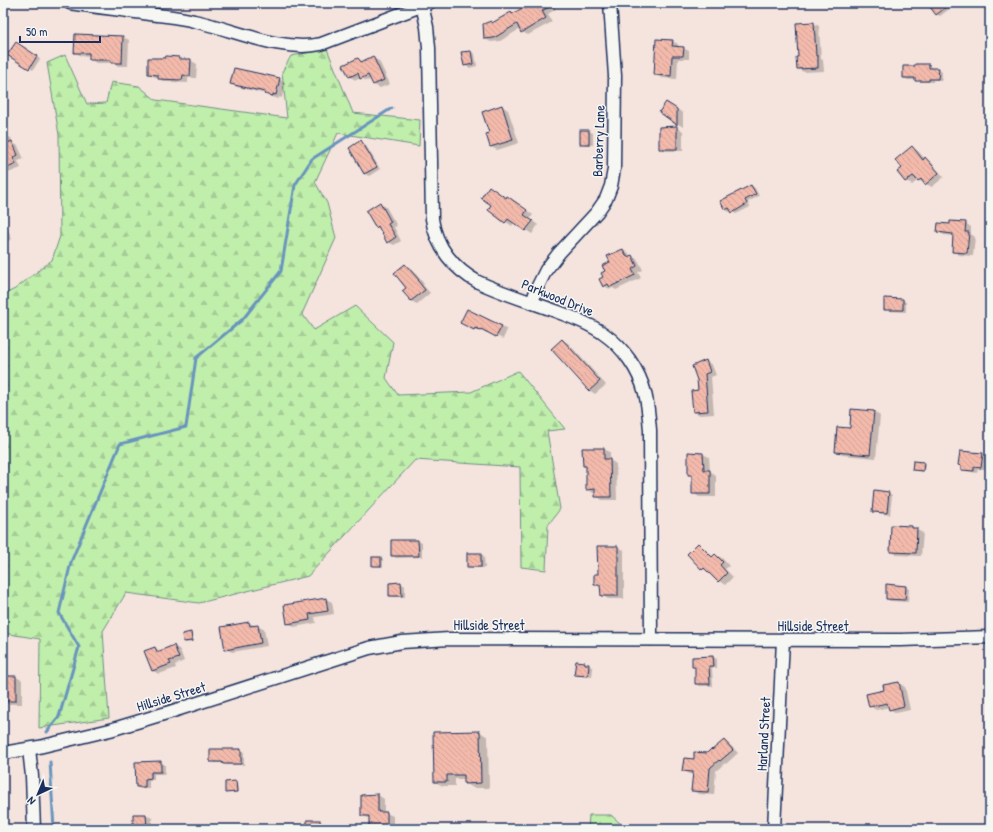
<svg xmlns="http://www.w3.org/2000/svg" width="993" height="832" viewBox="0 0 993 832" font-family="'Patrick Hand',sans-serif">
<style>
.forest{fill:url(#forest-firs);stroke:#6e8e84}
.shadow{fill:#0003}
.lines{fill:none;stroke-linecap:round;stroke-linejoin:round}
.stream{stroke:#6894bd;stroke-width:3}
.building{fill:url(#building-back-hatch);stroke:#1b2f5e}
.minor-casing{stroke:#1b2f5e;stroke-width:15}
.minor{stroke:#f6f6f2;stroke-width:12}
.labels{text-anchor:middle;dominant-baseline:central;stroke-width:3;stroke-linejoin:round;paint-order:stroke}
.street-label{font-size:14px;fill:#1b2f5e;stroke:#f6f6f2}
</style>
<defs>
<pattern id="forest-firs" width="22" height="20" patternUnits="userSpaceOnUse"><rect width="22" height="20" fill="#c0eeab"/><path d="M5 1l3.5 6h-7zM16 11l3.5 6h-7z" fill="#a4cc96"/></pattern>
<pattern id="building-back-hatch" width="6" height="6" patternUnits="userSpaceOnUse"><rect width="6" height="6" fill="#f3baab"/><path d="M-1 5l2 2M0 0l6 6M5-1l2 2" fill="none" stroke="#d0a096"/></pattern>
</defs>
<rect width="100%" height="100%" fill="#f5e4dd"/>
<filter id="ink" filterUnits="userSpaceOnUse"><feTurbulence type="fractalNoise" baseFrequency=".025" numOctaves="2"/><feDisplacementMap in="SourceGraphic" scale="8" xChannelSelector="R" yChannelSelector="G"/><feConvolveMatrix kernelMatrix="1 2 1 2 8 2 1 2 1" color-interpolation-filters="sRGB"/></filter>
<g filter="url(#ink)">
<g class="forest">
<path d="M327,49L353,113L420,120L419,146L338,133L315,182L327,203L336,238L302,314L314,330L355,306L393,342L386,378L398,395L471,392L518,371L565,429L547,431L560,509L548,525L546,570L521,567L520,467L415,460L308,576L199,603L126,593L103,631L109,718L39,728L40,639L3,633V295L15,289L52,260L60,236L59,135L47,63L65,55L87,104L106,103L111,82L139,86L156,100L287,118L282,72L291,56Z"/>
<path d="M589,815H611L623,826L622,829H588Z"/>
</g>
<g class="shadow">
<path d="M533,3H552L556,9L548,14L552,22L528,35L522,32L520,29L500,41L491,42L485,39L491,22L494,24L511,13L513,14Z"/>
<path d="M928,3H949L952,7L940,16L936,14Z"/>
<path d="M813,23L819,26L821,59L823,60L824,71L804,72L798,69L799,58Z"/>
<path d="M123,37L129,40L128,66H118L114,63H96L90,59V56H81L75,52Z"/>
<path d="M672,41L678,44V47L683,48L689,51V59H678L677,79L661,78L655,74Z"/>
<path d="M16,43L40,59L33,70L9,55Z"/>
<path d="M471,52L475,54L477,66L469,68L465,65Z"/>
<path d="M178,58L182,60H190L197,64L196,78H188V83L165,82L159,79V77H155L149,74Z"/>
<path d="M373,58L379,61L390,84L380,88L374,85L371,79L367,81L361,78L356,80L350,77L358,59L363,62Z"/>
<path d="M3,63L7,67L3,71Z"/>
<path d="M929,65L932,68V69H938L942,72V80H933V82H920L916,80H908L904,78Z"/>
<path d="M279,79L285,83L282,98L279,97V99L272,97L266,94L237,87L231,84Z"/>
<path d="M502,106L508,110L519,143L497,150L491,147L490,134Z"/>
<path d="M672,106L683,113V127L660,112Z"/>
<path d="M677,128L683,131V151H666L660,148Z"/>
<path d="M589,131L593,133V145H585L581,143Z"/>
<path d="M3,135H5L11,138L13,143L18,146L24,159L18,161L21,168L8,173L3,170Z"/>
<path d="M361,142L365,144L380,169L369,176L365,174L350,148Z"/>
<path d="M912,147L918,151L925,159L931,162L944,177L932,187L918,180L912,185L906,181L903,168Z"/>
<path d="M751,186L755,188L759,196L748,202L750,207L736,214L732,212V210L729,212L725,209Z"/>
<path d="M506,199L514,201L533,215L530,219L538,225L532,234L514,222L512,226L489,210Z"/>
<path d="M380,203L386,207L397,226L394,227L401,241L394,245L388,242L380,229L376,227Z"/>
<path d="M3,223L6,225L12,239L3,243Z"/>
<path d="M965,223L971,227V234L975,237L973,256L959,255L953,251L954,236L944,235L938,232L950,225Z"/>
<path d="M623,250L629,253L630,257L632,256L638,260L643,270L638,272L641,278L616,290L613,288L610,289L604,286L606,272L611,263Z"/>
<path d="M405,265L411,268L424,284L423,285L430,293L417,304L411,301L408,288Z"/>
<path d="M903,300L906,302V312L889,311L885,309Z"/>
<path d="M467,326H501L507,330L503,339L488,332L487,333L482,331L481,332Z"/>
<path d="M562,340L568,343L606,385L595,394L589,390Z"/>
<path d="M706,361L712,365L716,375L711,377L714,414L700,415L694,412Z"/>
<path d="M852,410L874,412L880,416L876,458L842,455L836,451L850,429Z"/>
<path d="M604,449L610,452V460L616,464L617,500H602L596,496V492L593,493L587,489V467L584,465Z"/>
<path d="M689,454H703L709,457L710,471L716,475V497H699L693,493V477L689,474Z"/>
<path d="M982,454L986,456L985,469H978L977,473L966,471L962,469Z"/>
<path d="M923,463L925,464L924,472L913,470Z"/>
<path d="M888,493L892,495L890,515L877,513L873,511Z"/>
<path d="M911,527L923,533L921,556L897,555L891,551Z"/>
<path d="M392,541H418L422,543V557L396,558L392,555Z"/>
<path d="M698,544L704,548L713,557L716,555L722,558L729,566L725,569L733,577L725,585L719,581L709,572L703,569Z"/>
<path d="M618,547L624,550V599H608L602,595V588L595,584Z"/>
<path d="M481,554L484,556L485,568H472L468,566Z"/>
<path d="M381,558L383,559V567L375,566H373Z"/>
<path d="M401,583L405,586V597H393L390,595Z"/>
<path d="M905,587L909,589L908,602L890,601L887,599Z"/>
<path d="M326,599L332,602L334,614L315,617L316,623L294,627L288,623Z"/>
<path d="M249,623L264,629L267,646L232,652L226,649Z"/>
<path d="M191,633L192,634L193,642L186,643L184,642Z"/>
<path d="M174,646L180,650L184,661L175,665L176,668L159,674L153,671L155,648L161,651Z"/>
<path d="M988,654H990V668L988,667Z"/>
<path d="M713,657L717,659V668H712L713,686H700L696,684V667L693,666Z"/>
<path d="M577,662L585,663L593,668L592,677L579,676L575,674Z"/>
<path d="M3,677H16L22,680V704H5V707H3Z"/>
<path d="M899,683L905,687L910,710L896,713L890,709L889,707L876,710L870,706L886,691Z"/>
<path d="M480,732L488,737L489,788H473L465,783V779H455V786H443L435,782Z"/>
<path d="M724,741L730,745L738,753L726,764L725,763L716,771L714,795L698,794L692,790L694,775L690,774L684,771L695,760L713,751Z"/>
<path d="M240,750L244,752V765H227L224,763H215L211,761Z"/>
<path d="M161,762L165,765V774H154V780H149V789H140L137,787L136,763Z"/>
<path d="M236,782L237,783L238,792L228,793L226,792Z"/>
<path d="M378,795L384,799V813H386L393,816V829H370V819L362,815Z"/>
<path d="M134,815H146L152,818V827L158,829H134Z"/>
<path d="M308,821H320L326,825V829H308Z"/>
</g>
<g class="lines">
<g class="stream">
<path d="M47,732L59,717L79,647L59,613L71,562L120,444L186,427L196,358L243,319L281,271L295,185L312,159L392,108"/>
<path d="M50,762L54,829"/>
</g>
</g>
<g class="building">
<path d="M531,3H555L542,11L546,18L521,33L517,24L494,38L484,39L483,24L491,21L492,23L511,12L512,14Z"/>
<path d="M927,3H951L936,15Z"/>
<path d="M814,22L816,56H818V68L797,69L796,57H798L796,23Z"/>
<path d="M75,34L123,36L122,63H111V60H89V53H74Z"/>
<path d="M656,39L673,40L672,46L684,47L683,56H672L671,76L654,75Z"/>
<path d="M16,42L37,56L29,69L7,55Z"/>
<path d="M471,51L473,64L464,66L461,52Z"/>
<path d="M166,56L179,57V59H191L190,76L183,75L182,80L158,79V75L148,74V58H165Z"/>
<path d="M373,56L384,80L373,85L368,75L360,79L358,73L349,77L343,65L358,58L361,62Z"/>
<path d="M915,64H929V68H939L938,79H929V81H915V78H903V66H915Z"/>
<path d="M234,68L280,78L276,95L273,94V96L264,94L265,92L230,84Z"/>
<path d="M666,102L677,109V125L659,112Z"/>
<path d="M502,105L513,140L490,147L486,134L489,133L482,112Z"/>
<path d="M677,126V149H659V127Z"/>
<rect x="580" y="130" width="9" height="14"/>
<path d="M361,140L377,167L364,174L349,148Z"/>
<path d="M12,141L18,155L13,158L16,164L3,170V145Z"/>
<path d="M912,146L923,160L925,157L939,173L925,185L921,179L918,181L913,176L905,182L897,172L902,168L895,160Z"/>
<path d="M751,185L756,194L745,200L747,204L732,213L729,208L725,210L720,201Z"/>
<path d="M489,186L506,198L507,196L527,210L524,215L533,221L525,231L508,219L505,223L488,210L491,205L481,198Z"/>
<path d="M380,202L391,222L388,224L396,237L387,243L378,226L376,228L366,211Z"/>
<path d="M950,221L966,222L965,232H969L967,253L952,252L953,234L937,232L938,223L950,224Z"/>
<path d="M623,249L627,257L632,255L637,266L632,269L635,275L610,287L608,284L603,287L599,279L603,277L601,273L605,271L602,266L610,262L607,256Z"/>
<path d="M405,264L419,280L418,281L425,290L411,301L402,291L406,288L394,273Z"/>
<path d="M884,298L903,299V310H884Z"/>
<path d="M467,309L502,326L496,337L481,329V330L475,328L474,330L460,323Z"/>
<path d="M562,339L600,381L589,391L551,349Z"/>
<path d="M706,360L710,372L705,374L708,411L693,412L691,391L698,390L697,380L692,366Z"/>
<path d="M851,409L874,411L870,455L835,452L837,427L850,428Z"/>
<path d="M582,448H604V459H610L611,497H595V489L586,490V466H583Z"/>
<path d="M960,451L983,453L981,468L974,467V471L961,470V466L958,465Z"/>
<path d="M688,452L703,453L704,470H710V494H692V475H688Z"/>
<path d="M913,461L924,462L923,471L912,470Z"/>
<path d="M874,490L889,492L887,513L872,512Z"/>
<path d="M891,525L912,526V528H917L916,553L890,552Z"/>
<path d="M391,540H418L419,556H391Z"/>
<path d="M698,543L712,557L715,554L723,562L720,565L727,573L718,582L704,568L702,570L687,554Z"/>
<path d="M597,546H618V596H601L600,585H594V574H598Z"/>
<rect x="467" y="553" width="14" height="14"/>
<rect x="372" y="557" width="9" height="9"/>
<path d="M401,582L402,596H389V583Z"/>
<path d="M886,584L906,586L905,600L886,599Z"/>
<path d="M326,598L328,611L309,614L310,620L287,624L284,605Z"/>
<path d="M249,622L250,626L258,625L261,643L225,650L221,627Z"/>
<path d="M191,632L192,641L183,642L182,634Z"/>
<path d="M174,645L179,658L169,661L171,664L152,671L144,651L155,647L157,652Z"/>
<path d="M713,656L714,666H709L710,684H695V667H692V657Z"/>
<path d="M576,661L585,662V664H589L588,676L574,675Z"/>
<rect x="3" y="676" width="13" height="25"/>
<path d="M899,682L904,706L889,710L887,703L869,707L866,694L884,690L883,685Z"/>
<path d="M480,731L481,783L464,784V775H447V782H434L433,732Z"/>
<path d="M724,740L733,750L720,761L719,760L710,768L708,792L691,791L693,772L682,771L684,758L694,759V752L707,753L711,749L712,750Z"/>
<path d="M210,749H241V764H223L222,762H210Z"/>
<path d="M161,761V772H151V778L145,779V787H136L135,762Z"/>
<path d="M236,781L237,792L225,793V782Z"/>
<path d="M378,794V812H387V829H369V816H361V795Z"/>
<path d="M133,814H146L147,829H133Z"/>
<rect x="307" y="820" width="13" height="9"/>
</g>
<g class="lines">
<g class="minor-casing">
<g id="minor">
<path d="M70,3C96,7 122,10 149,14C164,16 179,17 194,21C233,29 282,53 321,44L429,3"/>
<path d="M422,5L427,27L429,48L432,219C436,247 454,269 478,282C504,294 531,302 558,312C574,318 590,324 604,334C624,348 639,370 645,393C648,405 649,417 650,430L651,639"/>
<path d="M532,302L538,286L546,270L559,253L597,212L606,199L611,186L614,169L615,76L610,3"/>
<path d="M29,749L32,776L34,829"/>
<path d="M3,753L39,747L110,730L170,712L369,648L402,642L449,639L901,640L990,637"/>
<path d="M774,829L783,640"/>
</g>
</g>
<use href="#minor" class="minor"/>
</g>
</g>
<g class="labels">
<g class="street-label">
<text transform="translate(598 141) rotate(-88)">Barberry Lane</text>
<text transform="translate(558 297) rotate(22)">Parkwood Drive</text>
<text x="489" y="624">Hillside Street</text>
<text x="813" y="625">Hillside Street</text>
<text transform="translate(171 696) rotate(-17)">Hillside Street</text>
<text transform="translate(763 734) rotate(-87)">Harland Street</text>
</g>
</g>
<rect width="993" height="832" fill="none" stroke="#f6f6f2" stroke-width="16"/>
<rect x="8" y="8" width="977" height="816" fill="none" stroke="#1b2f5e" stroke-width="1.5" filter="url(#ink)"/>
<g transform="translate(38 794) rotate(224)" stroke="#f6f6f2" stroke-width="3" paint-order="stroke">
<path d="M0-3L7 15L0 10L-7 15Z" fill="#1b2f5e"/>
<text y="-6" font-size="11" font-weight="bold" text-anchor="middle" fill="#1b2f5e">N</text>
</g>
<path d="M20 36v6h80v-6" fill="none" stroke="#1b2f5e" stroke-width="2"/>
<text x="26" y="36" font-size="12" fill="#1b2f5e" stroke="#f6f6f2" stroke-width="3" paint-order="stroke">50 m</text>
</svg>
